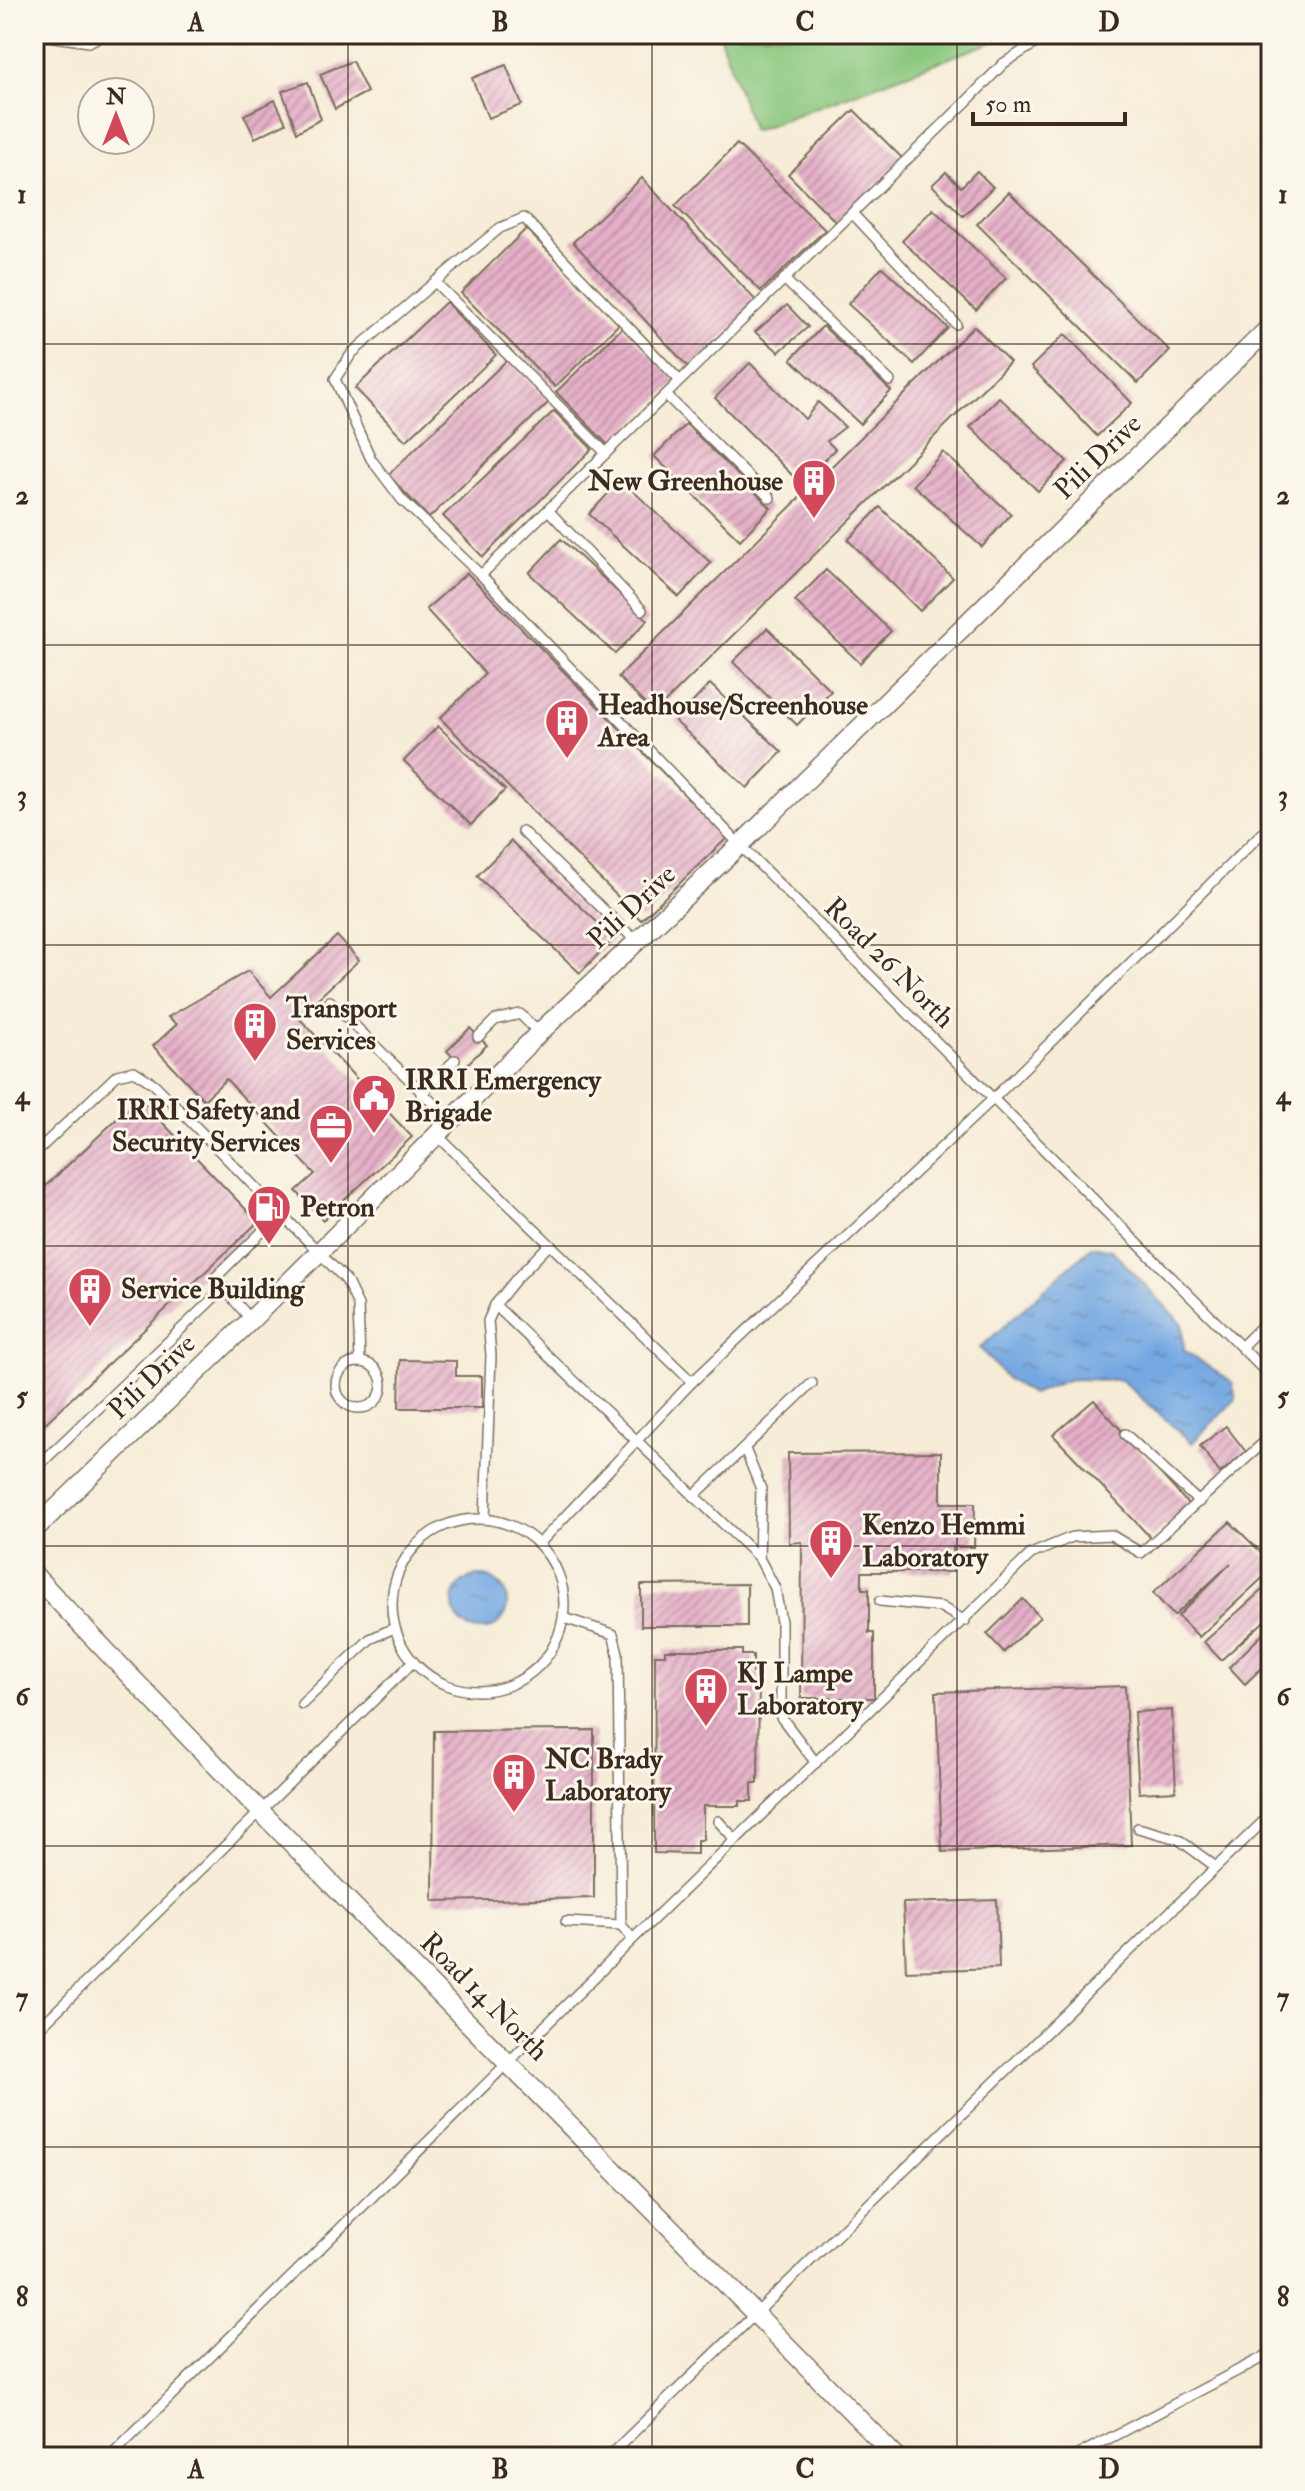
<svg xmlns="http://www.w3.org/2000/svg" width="1305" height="2491" viewBox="0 0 1305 2491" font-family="'IM FELL Double Pica',serif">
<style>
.green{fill:#89c77d;stroke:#62784e;stroke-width:2}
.water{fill:url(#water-ripples);stroke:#586980;stroke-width:2}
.building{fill:url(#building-hatch)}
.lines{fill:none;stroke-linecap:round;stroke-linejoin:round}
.lane-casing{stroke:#7c6e5f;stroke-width:12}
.street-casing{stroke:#7c6e5f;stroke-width:21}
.lane{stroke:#fff;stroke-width:9}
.street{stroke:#fff;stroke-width:18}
.grid{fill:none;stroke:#3b2a1e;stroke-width:2;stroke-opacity:0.55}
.labels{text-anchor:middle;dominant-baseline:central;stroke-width:6;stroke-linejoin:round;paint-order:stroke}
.street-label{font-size:28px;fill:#3b2a1e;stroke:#fbf7ec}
.poi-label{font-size:28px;font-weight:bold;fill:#3b2a1e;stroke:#fbf7ec;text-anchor:start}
.neatline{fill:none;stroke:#3b2a1e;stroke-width:3}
.grid-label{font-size:26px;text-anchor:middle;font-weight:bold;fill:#3b2a1e}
</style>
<defs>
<pattern id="water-ripples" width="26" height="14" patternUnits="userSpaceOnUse" patternTransform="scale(2)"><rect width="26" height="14" fill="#75a8e2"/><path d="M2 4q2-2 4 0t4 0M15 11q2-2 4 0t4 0" fill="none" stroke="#6189b7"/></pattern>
<pattern id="building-hatch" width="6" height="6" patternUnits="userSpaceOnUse" patternTransform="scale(2)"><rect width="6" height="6" fill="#e5b0c8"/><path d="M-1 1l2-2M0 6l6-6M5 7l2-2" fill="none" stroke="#bb8fa2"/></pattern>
</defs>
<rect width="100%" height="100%" fill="#fbf7ec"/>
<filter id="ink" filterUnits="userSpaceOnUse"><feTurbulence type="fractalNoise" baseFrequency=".0125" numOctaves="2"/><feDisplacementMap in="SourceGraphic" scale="16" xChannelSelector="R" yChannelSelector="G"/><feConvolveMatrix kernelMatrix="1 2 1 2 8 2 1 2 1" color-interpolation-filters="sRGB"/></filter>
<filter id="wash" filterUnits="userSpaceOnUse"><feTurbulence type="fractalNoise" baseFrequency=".006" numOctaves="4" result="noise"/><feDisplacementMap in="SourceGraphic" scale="32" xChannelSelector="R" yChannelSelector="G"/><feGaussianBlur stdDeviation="1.8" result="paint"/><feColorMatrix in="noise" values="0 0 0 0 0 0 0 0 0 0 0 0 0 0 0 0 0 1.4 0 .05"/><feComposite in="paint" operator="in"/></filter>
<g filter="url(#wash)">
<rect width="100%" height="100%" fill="#f6ecd7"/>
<path class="green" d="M719,34H999L1000,39L753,131Z"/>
<g class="water">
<path d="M1092,1246L1112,1250L1182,1324L1184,1350L1232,1382L1236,1399L1192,1443L1121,1380L1070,1379L1032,1394L1007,1379L980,1348Z"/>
<circle cx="480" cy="1603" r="27"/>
</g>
<g id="blocks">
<g class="building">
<path d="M352,61L367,92L335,109L320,74Z"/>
<path d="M506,65L522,105L488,118L472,78Z"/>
<path d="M308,82L321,119L297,132L282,91Z"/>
<path d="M275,100L286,123L255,138L244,115Z"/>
<path d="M854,110L903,159L837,223L788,174Z"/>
<path d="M737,144L825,230L761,291L675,206Z"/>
<path d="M977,171L993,187L963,216L932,185L946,172L961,187Z"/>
<path d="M642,178L759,304L689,368L573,242Z"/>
<path d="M1009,192L1170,351L1138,383L977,224Z"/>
<path d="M933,209L1006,278L976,310L902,241Z"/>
<path d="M526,229L620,323L555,387L461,293Z"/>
<path d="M882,267L948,328L914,364L848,304Z"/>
<path d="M446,302L496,355L406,441L355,388Z"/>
<path d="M787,305L808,327L779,352L755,332Z"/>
<path d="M823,326L891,391L860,424L791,359Z"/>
<path d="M974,326L1010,362L654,713L618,677Z"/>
<path d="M623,327L676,381L609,446L556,392Z"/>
<path d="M1065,334L1132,403L1097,436L1031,367Z"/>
<path d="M508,359L549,402L429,518L388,475Z"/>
<path d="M750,363L805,419L818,402L845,427L827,441L835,449L800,483L715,398Z"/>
<path d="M999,397L1067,461L1038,491L970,427Z"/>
<path d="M554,411L592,449L483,557L443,516Z"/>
<path d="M686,424L771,508L740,540L654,456Z"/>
<path d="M943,452L1011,514L982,547L913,485Z"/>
<path d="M621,480L711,563L679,597L589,514Z"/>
<path d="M880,507L953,578L920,611L848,540Z"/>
<path d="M561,539L648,620L615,654L529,573Z"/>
<path d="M826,570L891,631L860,663L795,601Z"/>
<path d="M467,573L727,838L641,920L440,718L485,674L426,609Z"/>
<path d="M767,628L831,691L797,725L733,662Z"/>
<path d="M710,684L782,752L747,788L675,721Z"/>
<path d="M438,726L505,790L471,825L404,761Z"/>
<path d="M511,841L614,938L580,973L477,876Z"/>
<path d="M337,936L359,960L298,1017L412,1137L323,1220L296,1191L315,1174L226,1079L204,1100L153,1046L177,1024L168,1017L248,971L271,997Z"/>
<path d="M470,1028L487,1045L463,1068L447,1051Z"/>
<path d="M139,1098L258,1222L34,1434V1197Z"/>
<path d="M400,1360L456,1361V1376H482V1408H399Z"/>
<path d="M1094,1400L1188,1504L1151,1538L1053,1435Z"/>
<path d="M1226,1426L1246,1452L1220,1473L1200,1446Z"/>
<path d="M941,1452V1503H975L974,1547H953V1572H862V1589H869V1633H874V1698H801L802,1542L789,1543L788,1453Z"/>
<path d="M1230,1522L1271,1562V1570L1199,1637L1178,1616L1231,1563L1174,1616L1153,1593Z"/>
<path d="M1271,1582V1615L1221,1660L1204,1642Z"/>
<path d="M747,1584V1626H641V1585Z"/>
<path d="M1023,1599L1040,1617L1004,1652L987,1634Z"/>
<path d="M1271,1626V1659L1245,1684L1229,1667Z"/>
<path d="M665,1650H742V1655H753V1673H759L758,1783H752V1801H740V1806H703V1840H697V1854L654,1853L655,1655H665Z"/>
<path d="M1125,1686L1131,1845L942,1852L936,1692Z"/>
<path d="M1172,1710L1176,1791L1139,1793L1134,1712Z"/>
<path d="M594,1730V1898L433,1901L434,1731Z"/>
<path d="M997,1900L999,1968L906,1971L903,1903Z"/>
</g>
</g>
</g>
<g filter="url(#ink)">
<use href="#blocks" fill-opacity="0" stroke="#7c6e5f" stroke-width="2"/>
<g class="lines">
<g class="lane-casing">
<g id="lane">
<path d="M34,34L89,42L104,34"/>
<path d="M852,213L956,324"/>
<path d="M784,279L890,381"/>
<path d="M435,282L606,453"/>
<path d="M680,381L524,218L500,228L435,282L352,353L335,379L371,459L402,500L481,575L965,103L1004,63L1050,34"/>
<path d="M666,395L770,498"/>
<path d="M548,510L642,610"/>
<path d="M481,575L740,845L1271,1377"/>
<path d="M522,831L636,941"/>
<path d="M330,1001L451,1121"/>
<path d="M478,1037L495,1020L520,1014L539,1033"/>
<path d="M421,1094L455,1060"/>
<path d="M437,1135L692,1382"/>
<path d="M34,1154L117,1075L134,1071L154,1084L346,1280L358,1305L360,1362"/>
<path d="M224,1288L251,1320"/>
<path d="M495,1305L759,1558L775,1588L781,1622V1717L816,1763"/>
<path d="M1242,1346L1271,1317"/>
<circle cx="359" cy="1385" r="23"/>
<path d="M1125,1434L1199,1502"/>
<path d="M745,1449L761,1489L759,1558"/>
<path d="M34,1470L224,1288L214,1279L280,1214"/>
<path d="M694,1496L812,1383"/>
<circle cx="478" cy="1605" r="86"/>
<path d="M485,1519L491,1355L488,1321L495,1305L516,1279L549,1245"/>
<path d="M539,1544L692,1382L994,1098L1271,824"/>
<path d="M880,1601L941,1607L965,1621"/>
<path d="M564,1618L613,1634L618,1653L621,1925L633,1939"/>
<path d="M302,1704L370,1639L394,1628"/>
<path d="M718,1821L736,1840"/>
<path d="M1138,1828L1178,1839L1216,1867"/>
<path d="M566,1922L621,1925"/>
<path d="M34,2033L413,1662"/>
<path d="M109,2457L633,1939L1031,1554L1072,1537L1111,1535L1141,1553L1271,1436"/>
<path d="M608,2457L1271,1814"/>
<path d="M1074,2457L1271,2353"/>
</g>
</g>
<g class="street-casing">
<g id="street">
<path d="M34,1530L251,1320L539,1033L740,845L1271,326"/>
<path d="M34,1575C316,1874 609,2163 896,2457"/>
</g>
</g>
<use href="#lane" class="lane"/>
<use href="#street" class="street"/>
</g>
</g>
<path class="grid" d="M348,34V2457M652,34V2457M957,34V2457M34,344H1271M34,645H1271M34,945H1271M34,1246H1271M34,1546H1271M34,1846H1271M34,2147H1271"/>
<defs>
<g id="building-pin" transform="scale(2.3)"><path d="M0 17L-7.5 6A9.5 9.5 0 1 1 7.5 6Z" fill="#d1495b" stroke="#fbf7ec"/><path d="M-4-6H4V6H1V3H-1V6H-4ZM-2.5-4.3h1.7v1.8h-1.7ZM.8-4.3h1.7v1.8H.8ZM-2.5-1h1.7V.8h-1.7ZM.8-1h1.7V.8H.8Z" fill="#fff"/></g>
<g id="civic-pin" transform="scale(2.3)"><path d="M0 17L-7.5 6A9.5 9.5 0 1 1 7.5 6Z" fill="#d1495b" stroke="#fbf7ec"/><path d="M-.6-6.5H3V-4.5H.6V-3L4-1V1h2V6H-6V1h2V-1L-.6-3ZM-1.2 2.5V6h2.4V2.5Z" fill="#fff"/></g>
<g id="office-pin" transform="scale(2.3)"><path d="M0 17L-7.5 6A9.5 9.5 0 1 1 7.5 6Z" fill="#d1495b" stroke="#fbf7ec"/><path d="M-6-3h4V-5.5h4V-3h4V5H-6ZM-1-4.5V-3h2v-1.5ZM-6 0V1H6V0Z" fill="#fff"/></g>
<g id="fuel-pin" transform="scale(2.3)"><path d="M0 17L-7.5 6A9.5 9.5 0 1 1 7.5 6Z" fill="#d1495b" stroke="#fbf7ec"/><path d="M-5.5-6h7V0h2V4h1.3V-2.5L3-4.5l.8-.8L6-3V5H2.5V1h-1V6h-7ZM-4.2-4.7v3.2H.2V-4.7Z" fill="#fff"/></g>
</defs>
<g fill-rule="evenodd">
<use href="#building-pin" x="814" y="481"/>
<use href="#building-pin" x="567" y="721"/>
<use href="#building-pin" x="255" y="1024"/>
<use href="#civic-pin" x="374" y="1096"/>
<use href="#office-pin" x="331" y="1126"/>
<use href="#fuel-pin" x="269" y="1207"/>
<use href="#building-pin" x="90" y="1289"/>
<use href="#building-pin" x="831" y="1541"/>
<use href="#building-pin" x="706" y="1689"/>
<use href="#building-pin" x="514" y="1775"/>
</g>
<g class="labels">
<g class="street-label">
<text transform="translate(1098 457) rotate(-44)">Pili Drive</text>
<text transform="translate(632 907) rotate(-43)">Pili Drive</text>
<text transform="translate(889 963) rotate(45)">Road 26 North</text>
<text transform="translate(152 1377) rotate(-44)">Pili Drive</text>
<text transform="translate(484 1997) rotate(45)">Road 14 North</text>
</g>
<g class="poi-label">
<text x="783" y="481" text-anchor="end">New Greenhouse</text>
<text x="598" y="705">Headhouse/Screenhouse<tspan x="598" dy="32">Area</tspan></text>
<text x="286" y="1008">Transport<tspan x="286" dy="32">Services</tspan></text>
<text x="405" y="1080">IRRI Emergency<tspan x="405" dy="32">Brigade</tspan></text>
<text x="300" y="1110" text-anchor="end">IRRI Safety and<tspan x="300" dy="32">Security Services</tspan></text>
<text x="300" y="1207">Petron</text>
<text x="121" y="1289">Service Building</text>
<text x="862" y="1525">Kenzo Hemmi<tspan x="862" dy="32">Laboratory</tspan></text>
<text x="737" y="1673">KJ Lampe<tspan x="737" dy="32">Laboratory</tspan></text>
<text x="545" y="1759">NC Brady<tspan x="545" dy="32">Laboratory</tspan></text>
</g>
</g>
<rect width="1305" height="2491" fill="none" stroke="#fbf7ec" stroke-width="88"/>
<g transform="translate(116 116)"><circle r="38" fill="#fbf7ec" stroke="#aea59a" stroke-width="2"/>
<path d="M0-6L14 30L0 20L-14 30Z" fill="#d1495b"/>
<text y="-12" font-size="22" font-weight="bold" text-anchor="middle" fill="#3b2a1e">N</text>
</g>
<path d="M973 112v12h152v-12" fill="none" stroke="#3b2a1e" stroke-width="4"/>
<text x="985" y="112" font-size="24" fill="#3b2a1e" stroke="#fbf7ec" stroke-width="6" paint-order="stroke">50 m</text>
<rect x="44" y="44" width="1217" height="2403" class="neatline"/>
<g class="grid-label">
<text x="196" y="31">A</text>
<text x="500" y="31">B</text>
<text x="805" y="31">C</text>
<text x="1109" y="31">D</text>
<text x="22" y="203">1</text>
<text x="1283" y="203">1</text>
<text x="22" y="504">2</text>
<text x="1283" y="504">2</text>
<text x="22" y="804">3</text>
<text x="1283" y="804">3</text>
<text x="22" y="1104">4</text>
<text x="1283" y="1104">4</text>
<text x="22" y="1405">5</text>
<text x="1283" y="1405">5</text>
<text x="22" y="1705">6</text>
<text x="1283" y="1705">6</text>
<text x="22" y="2006">7</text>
<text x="1283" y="2006">7</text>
<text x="22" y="2306">8</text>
<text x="1283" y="2306">8</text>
<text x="196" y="2478">A</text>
<text x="500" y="2478">B</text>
<text x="805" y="2478">C</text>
<text x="1109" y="2478">D</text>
</g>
</svg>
